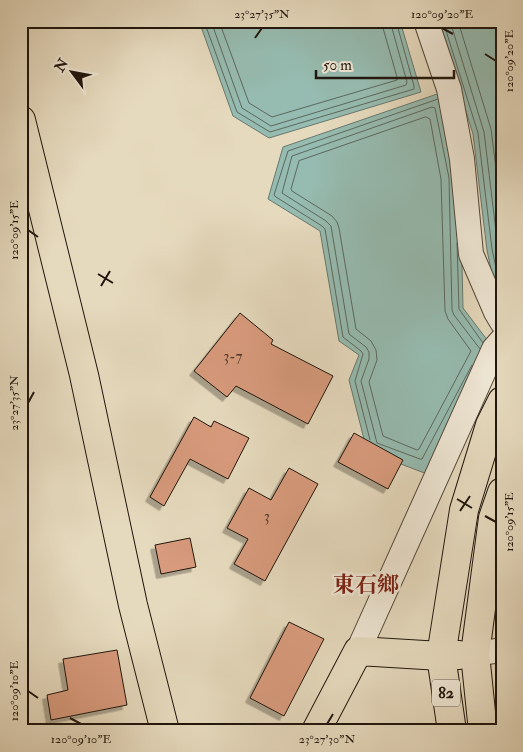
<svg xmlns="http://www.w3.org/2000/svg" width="523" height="752" viewBox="0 0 523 752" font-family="'IM FELL Double Pica','Noto Serif TC',serif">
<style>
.water{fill:#96bbb0;stroke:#67796f}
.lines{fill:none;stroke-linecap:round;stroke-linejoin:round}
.shore{stroke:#5b685e;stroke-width:1}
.building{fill:#d89b7d;stroke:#20160d;filter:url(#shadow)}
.minor-casing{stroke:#524739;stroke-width:26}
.major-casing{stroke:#20160d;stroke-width:30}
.minor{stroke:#efe7d5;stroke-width:24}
.major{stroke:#e6dabe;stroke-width:28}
.ticks{fill:none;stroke:#20160d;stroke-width:2}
.labels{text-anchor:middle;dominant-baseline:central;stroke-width:5;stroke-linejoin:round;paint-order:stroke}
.number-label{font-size:15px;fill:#4e3729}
.shield{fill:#efe7d5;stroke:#5e5549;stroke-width:1}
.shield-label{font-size:16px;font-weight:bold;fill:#20160d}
.district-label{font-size:22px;font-weight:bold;fill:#7a1f14;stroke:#efe7d5}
.neatline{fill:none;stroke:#20160d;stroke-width:2}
.ticks-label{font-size:12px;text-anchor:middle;fill:#20160d}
</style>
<defs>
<filter id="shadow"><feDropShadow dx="-4.5" dy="4.5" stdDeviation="0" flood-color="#0004"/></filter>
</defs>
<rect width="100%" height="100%" fill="#e6dabe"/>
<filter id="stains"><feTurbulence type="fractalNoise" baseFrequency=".004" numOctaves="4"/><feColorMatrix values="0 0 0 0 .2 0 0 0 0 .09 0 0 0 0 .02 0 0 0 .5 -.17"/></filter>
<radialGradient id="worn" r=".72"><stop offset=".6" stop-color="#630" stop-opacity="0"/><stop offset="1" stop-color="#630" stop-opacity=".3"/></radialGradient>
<g class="water">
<path d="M199,21H400L421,92L269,138L233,116Z"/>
<path d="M438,21H502V294L493,279L487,250L473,134Z"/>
<path d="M443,92L460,177L463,308L494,349L427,474L367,451L349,380L359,355L339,341L320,231L268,199L283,147Z"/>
</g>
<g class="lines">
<g class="shore">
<path d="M204,21L237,112L270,132L414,89V86L396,21"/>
<path d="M211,21L242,108L271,126L406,85L407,82L390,21"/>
<path d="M219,21L249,103L272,117L397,80V77L383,28L382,21"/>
<path d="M443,21L478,133L492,249L498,277L502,284"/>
<path d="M450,21L484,132L498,248L502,266"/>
<path d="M458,21L491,129L502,216"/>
<path d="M426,117L430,119L441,179L445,311L448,319L471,351L419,449L417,450L383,436L369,382L377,360L376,350L371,341L356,329L339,228L337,222L332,216L292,191L291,189L299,161Z"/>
<path d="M457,243L459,309L483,343"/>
<path d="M472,365L422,459H420L377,443L361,381L369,359V352L366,347L349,334L331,226L326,221L282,193L292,156L432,107L435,108L449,178L452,310L454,315L480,349"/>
<path d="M370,440L355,381L363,354L361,351L343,337L325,229L322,226L276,197L274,195L288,151L438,99"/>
</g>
</g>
<g class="building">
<path d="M240,313L273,340L271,344L333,376L308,424L236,386L227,397L194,371Z"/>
<path d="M194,417L211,427L214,421L249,438L228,479L190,459L164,506L150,497Z"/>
<path d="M354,433L403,460L388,489L338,462Z"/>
<path d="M289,468L318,484L265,581L234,564L248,539L227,528L249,488L271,500Z"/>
<path d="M190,538L196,567L161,574L155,545Z"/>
<path d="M289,622L324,639L284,716L250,698Z"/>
<path d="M117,650L127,705L51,720L47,695L68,690L63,659Z"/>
</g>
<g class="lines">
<g class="minor-casing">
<g id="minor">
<path d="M426,21L449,89L462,159L471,254L496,312L502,322"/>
<path d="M358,651L494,349L502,340"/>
<path d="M475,654L502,650"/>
</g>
</g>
<g class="major-casing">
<g id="major">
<path d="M21,120L84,375L133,605L165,731"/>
<path d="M316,731L358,651L441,656L459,655"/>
<path d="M452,731L441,656L464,510L490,425L502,401"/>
<path d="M484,731L482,722L475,654L493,518L502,492"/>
</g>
</g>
<use href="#minor" class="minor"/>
<use href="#major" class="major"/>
</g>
<path class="ticks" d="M442,28L453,34M255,38L262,28M485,54L496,61M28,230L38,237M98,274L113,283M101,286L110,271M28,403L34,392M457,499L472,508M460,511L470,496M485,516L496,522M28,691L38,698M70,718L81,724M327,724L333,714"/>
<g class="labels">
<g class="number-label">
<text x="233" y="356">3-7</text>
<text x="267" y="516">3</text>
</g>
<rect class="shield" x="432" y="679.5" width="28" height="27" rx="4"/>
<g class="shield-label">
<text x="446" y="693">82</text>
</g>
<g class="district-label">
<text x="366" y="585">東石鄉</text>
</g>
</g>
<rect width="523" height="752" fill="none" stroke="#e6dabe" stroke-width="55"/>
<g transform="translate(72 72) rotate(302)" stroke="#efe7d5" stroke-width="4" paint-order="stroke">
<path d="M0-4L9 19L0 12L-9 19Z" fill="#20160d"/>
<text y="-8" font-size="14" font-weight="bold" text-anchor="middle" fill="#20160d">N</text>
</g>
<path d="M316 70v8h138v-8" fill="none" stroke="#20160d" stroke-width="2.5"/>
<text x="323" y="70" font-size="15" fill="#20160d" stroke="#efe7d5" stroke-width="4" paint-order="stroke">50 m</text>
<rect x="28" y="28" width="468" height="696" class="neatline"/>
<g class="ticks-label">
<text x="262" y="18">23°27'35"N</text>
<text x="442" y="18">120°09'20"E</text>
<text transform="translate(509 61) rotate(-90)" y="4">120°09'20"E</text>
<text transform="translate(14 230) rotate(-90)" y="4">120°09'15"E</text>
<text transform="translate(14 403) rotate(-90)" y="4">23°27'35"N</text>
<text transform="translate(509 522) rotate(-90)" y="4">120°09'15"E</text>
<text transform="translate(14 691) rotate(-90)" y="4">120°09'10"E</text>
<text x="81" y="743">120°09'10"E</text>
<text x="327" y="743">23°27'30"N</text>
</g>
<rect width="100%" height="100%" filter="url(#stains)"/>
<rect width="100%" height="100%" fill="url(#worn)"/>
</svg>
